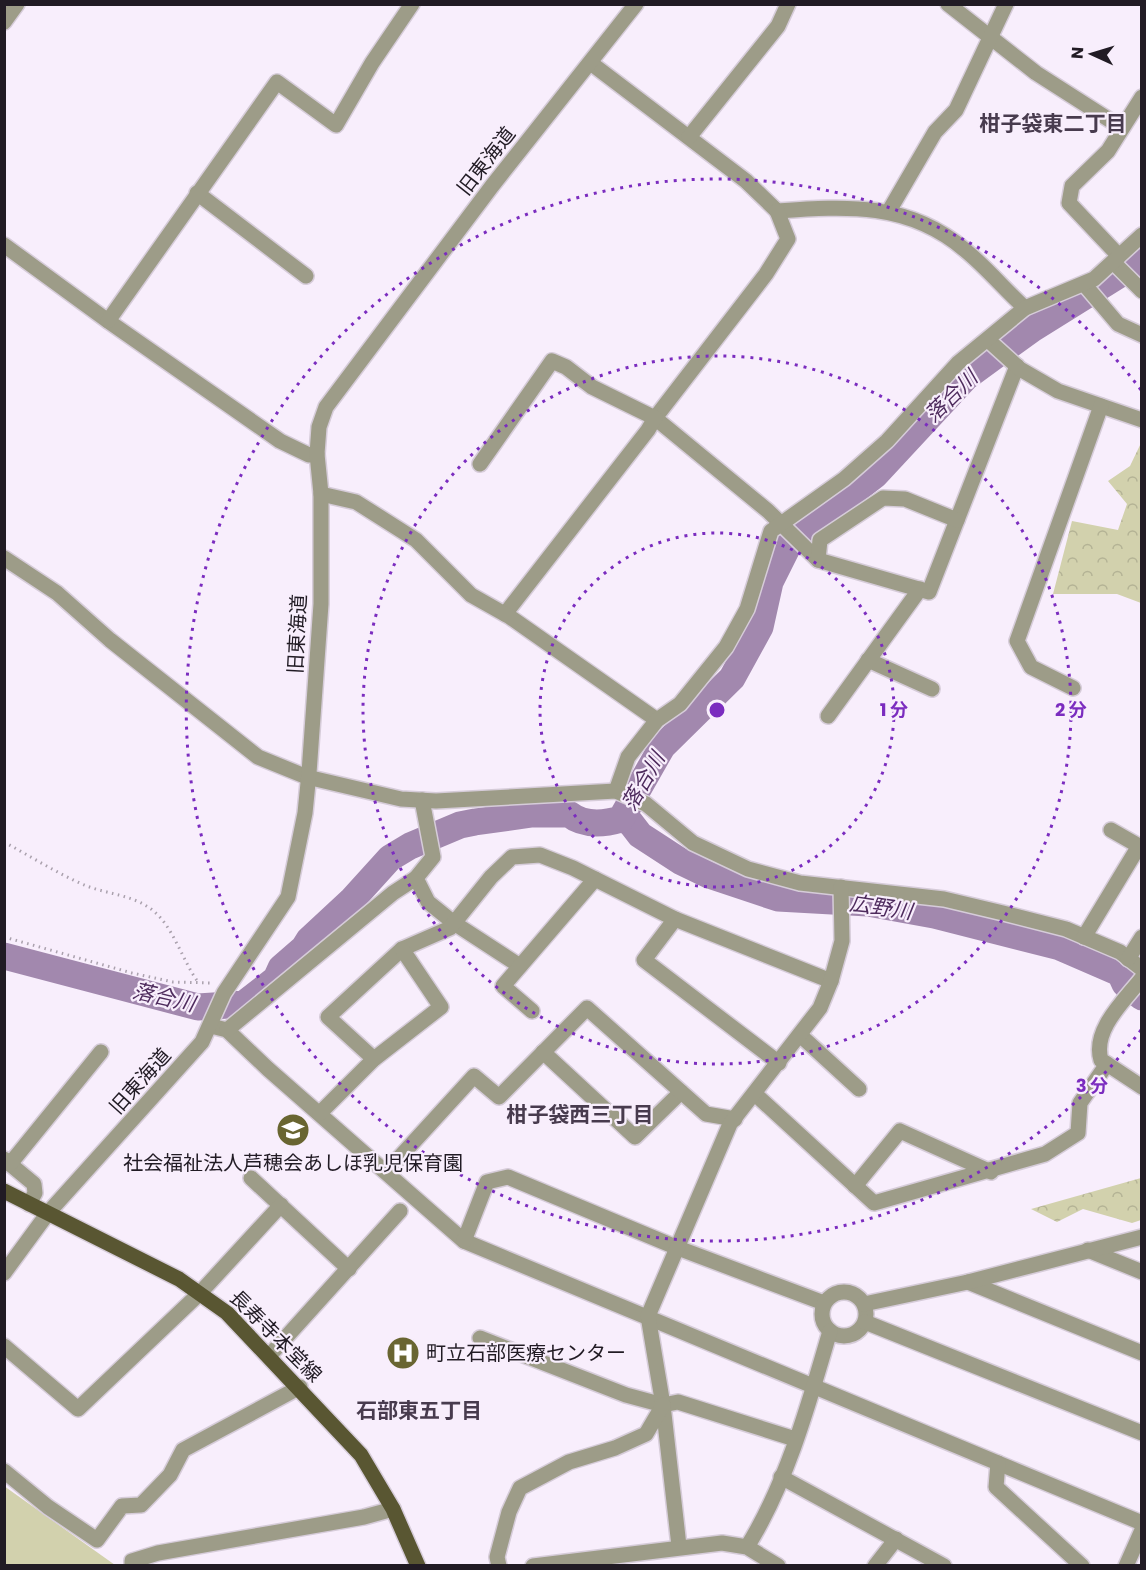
<svg xmlns="http://www.w3.org/2000/svg" width="1146" height="1570" viewBox="0 0 1146 1570" font-family="Poppins,'Noto Sans JP',sans-serif">
	<style>
		.forest { fill: url(#forest-crowns) }
		.green { fill: #d2d1ad }
		.lines { fill: none; stroke-linecap: round; stroke-linejoin: round }
		.river { stroke: #a288ae; stroke-width: 27 }
		.minor-casing { stroke: #d6ccd9; stroke-width: 18 }
		.major-casing { stroke: #d6ccd9; stroke-width: 18 }
		.path { stroke: #aaa1ad; stroke-width: 3; stroke-dasharray: 1.5 4.5; stroke-linecap: butt }
		.minor { stroke: #9d9c88; stroke-width: 15 }
		.major { stroke: #595632; stroke-width: 15 }
		.ring { fill: none; stroke: #7b2cbf; stroke-width: 3; stroke-dasharray: 3 6 }
		.labels { text-anchor: middle; dominant-baseline: central; stroke-width: 4.5; stroke-linejoin: round; paint-order: stroke }
		.street-label { font-size: 20px; fill: #211b24; stroke: #f8eefc }
		.poi-label { font-size: 20px; fill: #211b24; stroke: #f8eefc }
		.neighbourhood-label { font-size: 21px; font-weight: bold; fill: #483b4e; stroke: #f8eefc }
		.water-label { font-size: 21px; font-style: italic; fill: #4e2b5d; stroke: #f8eefc }
		.centre { fill: #7b2cbf; stroke: #f8eefc; stroke-width: 3 }
		.ring-label { font-size: 18px; text-anchor: middle; font-weight: bold; fill: #7b2cbf; stroke: #f8eefc; stroke-width: 4.5; stroke-linejoin: round; paint-order: stroke }
	</style>
	<defs>
		<pattern id="forest-crowns" width="20" height="18" patternUnits="userSpaceOnUse" patternTransform="scale(1.5)"><rect width="20" height="18" fill="#d2d1ad"/><path d="M2 6a3 3 0 1 1 6 0M12 15a3 3 0 1 1 6 0" fill="none" stroke="#b4b395"/></pattern>
	</defs>
	<rect width="100%" height="100%" fill="#f8eefc"/>
	<g class="forest">
		<path d="M1141 443V603L1117 594H1053L1072 521 1118 530 1127 504 1108 481 1130 466Z"/>
		<path d="M1141 1178V1220L1132 1223 1083 1209 1057 1222 1031 1209Z"/>
	</g>
	<path class="green" d="M4 1486 115 1565H5Z"/>
	<g class="lines">
		<g class="river">
			<path d="M621 819 630 822 640 835 680 861 709 875 778 898 868 903 934 915 1060 947 1120 973 1125 984 1142 997"/>
			<path d="M4 956 198 1007 244 1004 276 979 281 968 304 948 309 940 351 901 390 858 410 846 460 825 475 822 532 814H569C584 826 604 824 621 819L662 747 732 678 760 627 770 582 791 540 875 475 966 377 1032 329 1125 271 1142 257"/>
		</g>
		<g class="minor-casing">
			<g id="minor">
				<path d="M948 4 1036 73 1122 128"/>
				<path d="M4 22 17 4"/>
				<path d="M592 64 746 181 777 211C847 206 909 202 965 250 987 268 1005 290 1025 308"/>
				<path d="M689 137 778 26 788 4"/>
				<path d="M197 193 306 276"/>
				<path d="M777 211 788 239 766 274 655 418 768 511 818 560 929 592 1017 366"/>
				<path d="M889 211 935 132 956 110 1006 4"/>
				<path d="M4 245 108 321 280 441 309 455 317 454"/>
				<path d="M1119 256 1069 203 1072 186 1108 151 1142 97"/>
				<path d="M1113 262 1142 291"/>
				<path d="M1084 284 1118 324 1142 335"/>
				<path d="M108 321 277 82 336 125 372 63 412 4"/>
				<path d="M988 340 1020 369 1058 391 1142 420"/>
				<path d="M480 464 552 361 566 367 592 387 655 418 648 430 505 614"/>
				<path d="M321 494 356 502 416 540 471 595 510 617 657 720"/>
				<path d="M4 558 57 593 110 640 258 757 307 777 401 799 436 801 616 791 646 804 693 843 748 869 800 883 944 899 1003 913 1066 929 1120 952 1142 969"/>
				<path d="M818 560 820 540 883 498 905 499 957 520"/>
				<path d="M868 660 932 689"/>
				<path d="M1073 688 1031 667 1017 641 1101 406"/>
				<path d="M828 716 920 589"/>
				<path d="M616 791 628 757 657 720 680 704 726 647 747 609 771 531 844 479 887 441 958 363 1025 308 1094 279 1142 235"/>
				<path d="M422 800 433 857 416 878 428 902 454 923 520 966"/>
				<path d="M675 919 644 960 779 1063"/>
				<path d="M1084 937 1139 846 1111 830"/>
				<path d="M1128 959 1142 937"/>
				<path d="M1142 978C1124 1001 1092 1030 1101 1060L1142 1087"/>
				<path d="M532 1011 503 986 595 879"/>
				<path d="M211 1026 227 1030 268 1069 464 1241 1142 1523"/>
				<path d="M227 1030 393 893 416 878"/>
				<path d="M800 1035 859 1089"/>
				<path d="M543 1052 635 1137 681 1092"/>
				<path d="M374 1059 328 1017 402 949 450 928 491 877 512 857 540 855 573 868 675 919 831 981"/>
				<path d="M755 1094 874 1203 1045 1154 1078 1133 1080 1103 1107 1064"/>
				<path d="M320 1113 374 1059 441 1007 402 949"/>
				<path d="M4 1159 34 1184 35 1193 29 1204"/>
				<path d="M10 1164 101 1052"/>
				<path d="M387 1171 474 1076 499 1097 587 1008 706 1114 735 1119"/>
				<path d="M251 1178 349 1269"/>
				<path d="M855 1186 900 1131 991 1172"/>
				<path d="M464 1241 487 1182 508 1177 678 1248 824 1303"/>
				<path d="M1088 1250 1142 1272"/>
				<path d="M4 1273 48 1213 202 1042 224 993 288 897 305 813 309 773 321 604V494L317 454 319 427 326 407 492 186 636 4"/>
				<path d="M968 1282 1142 1353"/>
				<circle cx="844" cy="1314" r="22"/>
				<path d="M864 1304 968 1282 1142 1237"/>
				<path d="M865 1322 1142 1433"/>
				<path d="M480 1338 626 1395 663 1405 678 1402 795 1439"/>
				<path d="M4 1346 78 1409 200 1293 281 1205"/>
				<path d="M270 1355 400 1211"/>
				<path d="M998 1463 996 1487 1082 1566"/>
				<path d="M4 1471 48 1507 97 1540 122 1506 141 1505 170 1475 183 1450 300 1387"/>
				<path d="M781 1477 944 1566"/>
				<path d="M679 1546 663 1405 648 1316 730 1124 820 1008 831 981 842 941 841 887"/>
				<path d="M747 1547C787 1483 809 1403 830 1331"/>
				<path d="M132 1566V1561L158 1553 364 1517 393 1509"/>
				<path d="M499 1566 497 1557 509 1512 520 1488 569 1462 615 1448 646 1434 663 1405"/>
				<path d="M533 1566 722 1543 747 1547 778 1566"/>
				<path d="M875 1566 896 1539"/>
				<path d="M1126 1566 1142 1530"/>
			</g>
		</g>
		<g class="major-casing">
			<path id="major" d="M4 1191 179 1279 227 1313 361 1455 393 1509 418 1566"/>
		</g>
		<g class="path">
			<path d="M4 842C30 856 55 872 82 884 104 894 131 894 151 909 173 925 182 960 198 982"/>
			<path d="M4 937 132 973 173 982 213 983"/>
		</g>
		<use href="#minor" class="minor"/>
		<use href="#major" class="major"/>
	</g>
	<g class="ring">
		<circle cx="717" cy="710" r="177"/>
		<circle cx="717" cy="710" r="354"/>
		<path d="M1141 1030A531 531 0 1 1 1141 390"/>
	</g>
	<defs>
		<g id="school-disc" transform="scale(1.725)"><circle r="9.5" fill="#696531" stroke="#f8eefc"/><path d="M0-5L7-2L0 1L-7-2ZM-4 1L0 2.5L4 1V4Q0 6-4 4Z" fill="#fff"/></g>
		<g id="hospital-disc" transform="scale(1.725)"><circle r="9.5" fill="#696531" stroke="#f8eefc"/><path d="M-5-5h3v3.5h4V-5h3V5h-3V1.5h-4V5h-3Z" fill="#fff"/></g>
	</defs>
	<g fill-rule="evenodd">
		<use href="#school-disc" x="293" y="1130"/>
		<use href="#hospital-disc" x="403" y="1353"/>
	</g>
	<g class="labels">
		<g class="street-label">
			<text transform="translate(486 161) rotate(-52)">旧東海道</text>
			<text transform="translate(297 634) rotate(-87)">旧東海道</text>
			<text transform="translate(140 1081) rotate(-48)">旧東海道</text>
			<text transform="translate(276 1336) rotate(45)">長寿寺本堂線</text>
		</g>
		<g class="poi-label">
			<text x="293" y="1163">社会福祉法人芦穂会あしほ乳児保育園</text>
			<text x="426" y="1353" text-anchor="start">町立石部医療センター</text>
		</g>
		<g class="neighbourhood-label">
			<text x="1053" y="123">柑子袋東二丁目</text>
			<text x="580" y="1114">柑子袋西三丁目</text>
			<text x="419" y="1410">石部東五丁目</text>
		</g>
		<g class="water-label">
			<text transform="translate(951 396) rotate(-44)">落合川</text>
			<text transform="translate(643 781) rotate(-60)">落合川</text>
			<text transform="translate(881 907) rotate(8)">広野川</text>
			<text transform="translate(164 997) rotate(13)">落合川</text>
		</g>
	</g>
	<circle cx="717" cy="710" r="9" class="centre"/>
	<g class="ring-label">
		<text x="894" y="716">1 分</text>
		<text x="1071" y="716">2 分</text>
		<text x="1092" y="1092">3 分</text>
	</g>
	<rect width="1146" height="1570" fill="none" stroke="#211b24" stroke-width="12"/>
	<g transform="translate(1092 54) rotate(274)" stroke="#f8eefc" stroke-width="4.5" paint-order="stroke">
	<path d="M0-4.5L10 22L0 15L-10 22Z" fill="#211b24"/>
	<text y="-9" font-size="16" font-weight="bold" text-anchor="middle" fill="#211b24">N</text>
	</g>
</svg>
